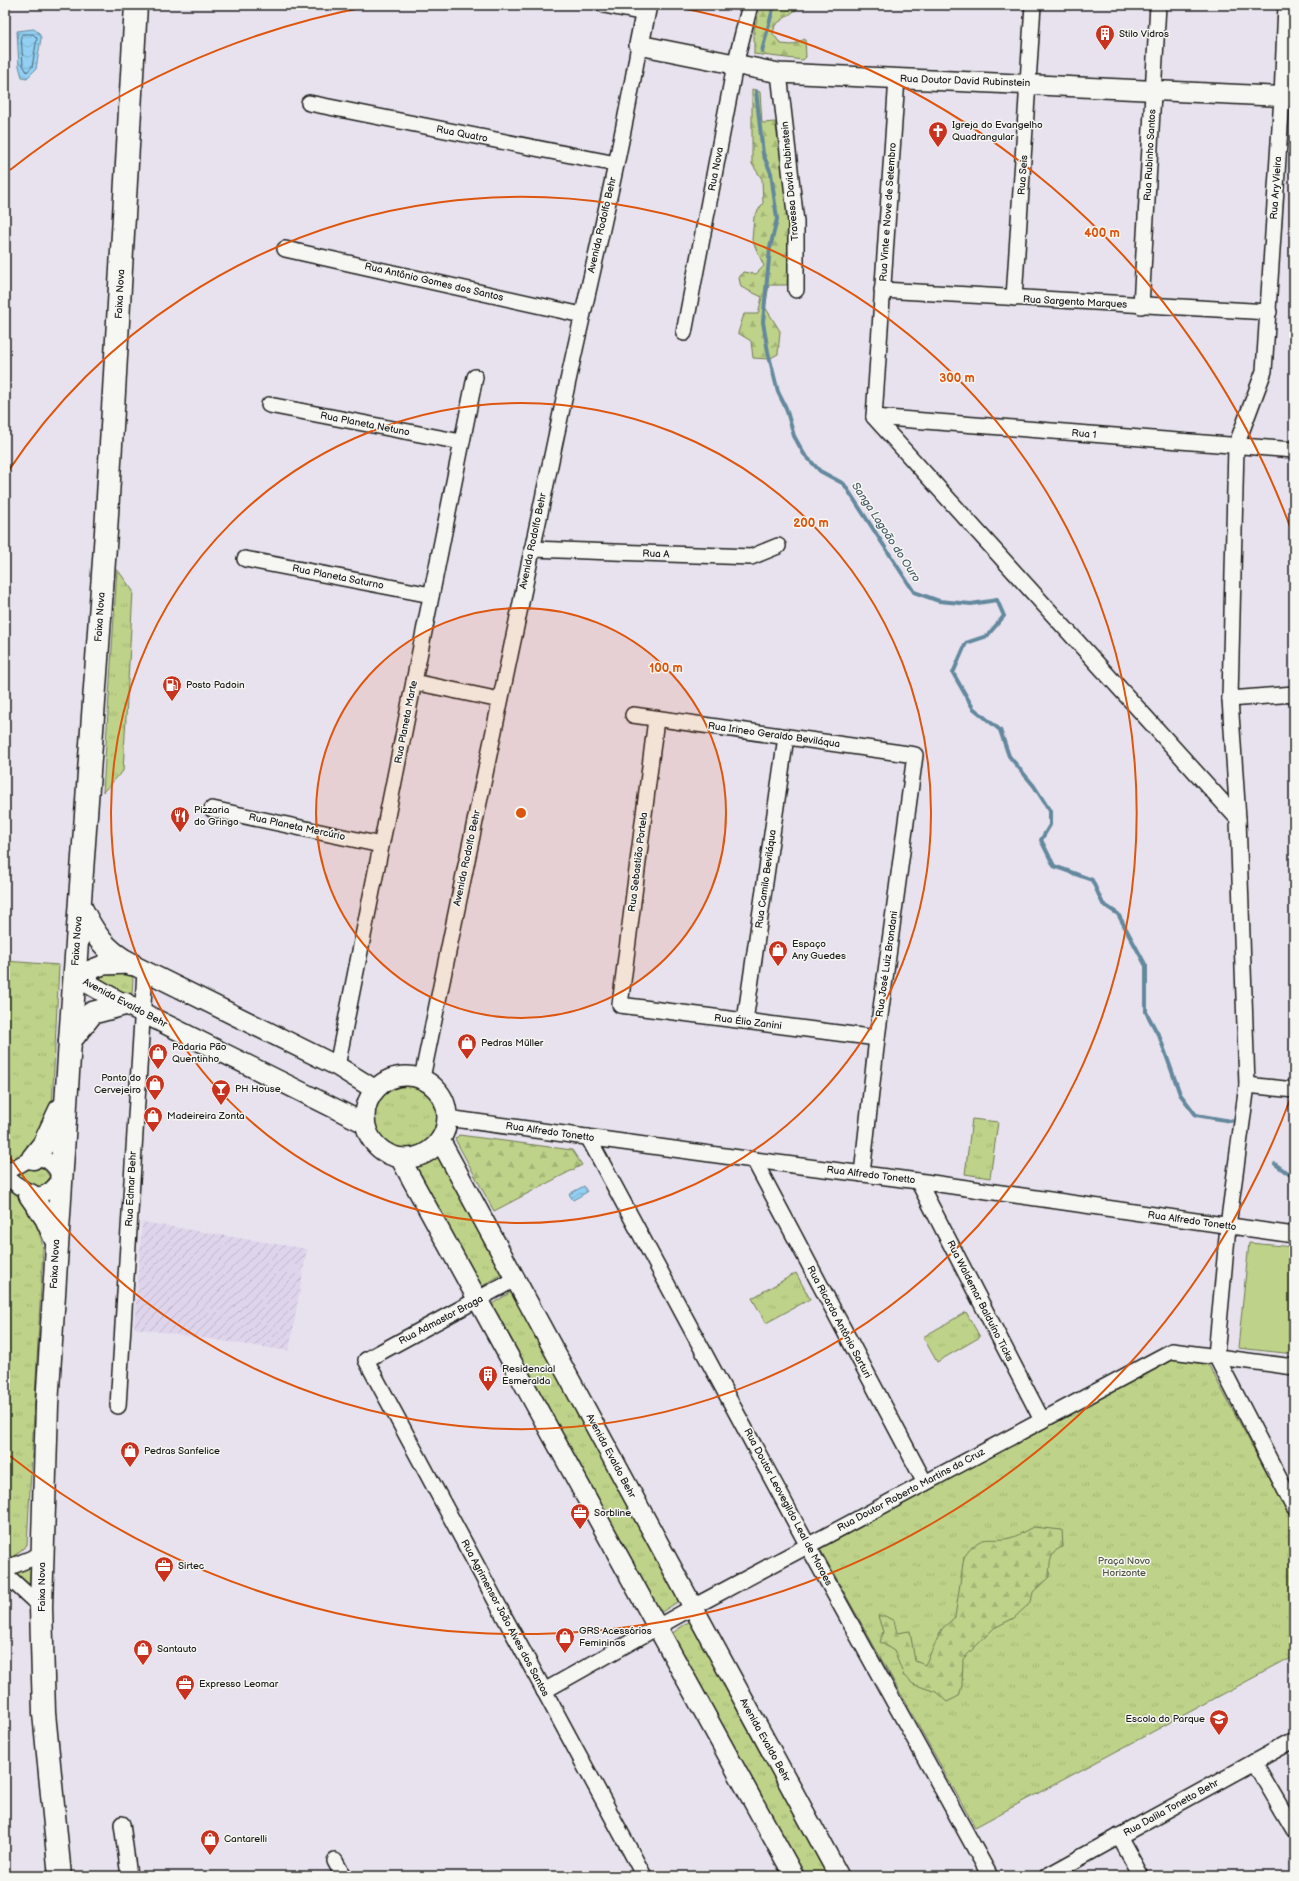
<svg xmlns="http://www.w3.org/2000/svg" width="1299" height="1881" viewBox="0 0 1299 1881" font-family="'Balsamiq Sans',sans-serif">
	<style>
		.industrial { fill: url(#industrial-furrows) }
		.grass { fill: url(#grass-tufts); stroke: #6d7852 }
		.forest { fill: url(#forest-firs); stroke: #6d7852 }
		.garden { fill: #bed389; stroke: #6d7852 }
		.water { fill: url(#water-waves); stroke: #63889d }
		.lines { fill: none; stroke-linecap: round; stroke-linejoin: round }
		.shore { stroke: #4b6472; stroke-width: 1 }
		.stream { stroke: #63889d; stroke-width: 4 }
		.minor-casing { stroke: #1c1c1c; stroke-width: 18 }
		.tertiary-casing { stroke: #1c1c1c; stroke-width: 22 }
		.trunk-casing { stroke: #1c1c1c; stroke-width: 25 }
		.minor { stroke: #f6f6f2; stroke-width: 15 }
		.tertiary { stroke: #f6f6f2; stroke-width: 19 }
		.trunk { stroke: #f6f6f2; stroke-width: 22 }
		.ring { fill: none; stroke: #de560d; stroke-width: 2 }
		.labels { text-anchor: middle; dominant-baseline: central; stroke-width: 3; stroke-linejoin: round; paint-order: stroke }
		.poi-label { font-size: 10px; fill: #1c1c1c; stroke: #f6f6f2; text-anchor: start }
		.street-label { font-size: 10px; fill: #1c1c1c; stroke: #f6f6f2 }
		.park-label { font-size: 10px; fill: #4d533d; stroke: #f6f6f2 }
		.water-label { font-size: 11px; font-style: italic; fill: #455b67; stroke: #f6f6f2 }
		.centre { fill: #de560d; stroke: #f6f6f2; stroke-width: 2 }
		.ring-label { font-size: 12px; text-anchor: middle; font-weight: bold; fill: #de560d; stroke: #f6f6f2; stroke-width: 3; stroke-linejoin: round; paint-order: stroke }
	</style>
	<defs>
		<pattern id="industrial-furrows" width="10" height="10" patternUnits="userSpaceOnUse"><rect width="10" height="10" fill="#ded4eb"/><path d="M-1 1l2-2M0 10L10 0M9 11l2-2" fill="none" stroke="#beb5c9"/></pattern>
		<pattern id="grass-tufts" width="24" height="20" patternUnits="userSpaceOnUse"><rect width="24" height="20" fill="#bed389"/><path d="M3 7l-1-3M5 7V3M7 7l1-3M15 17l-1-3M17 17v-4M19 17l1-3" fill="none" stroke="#a3b576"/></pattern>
		<pattern id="forest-firs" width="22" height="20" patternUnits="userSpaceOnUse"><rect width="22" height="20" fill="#bed389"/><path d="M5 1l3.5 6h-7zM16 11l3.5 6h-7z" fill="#a3b576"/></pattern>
		<pattern id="water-waves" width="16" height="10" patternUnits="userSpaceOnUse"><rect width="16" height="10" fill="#92d0f3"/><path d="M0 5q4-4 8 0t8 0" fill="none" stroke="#7db2d0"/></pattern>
	</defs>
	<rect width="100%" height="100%" fill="#e8e2ee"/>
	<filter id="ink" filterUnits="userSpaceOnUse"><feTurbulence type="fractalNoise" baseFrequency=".025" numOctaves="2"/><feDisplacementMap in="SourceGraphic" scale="8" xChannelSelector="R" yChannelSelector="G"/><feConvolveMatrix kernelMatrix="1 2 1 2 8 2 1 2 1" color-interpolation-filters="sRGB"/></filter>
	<g filter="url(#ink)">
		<path class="industrial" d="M142 1222 307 1249 289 1351 134 1328Z"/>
		<g class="grass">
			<path d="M117 569 133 591 123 771 103 792Z"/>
			<path d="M5 961 59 965 52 1108 34 1148 5 1165Z"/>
			<path d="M93 974H129L133 978 132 994 125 996 98 981Z"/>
			<path d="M400 1084C405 1084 411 1083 416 1085 452 1097 441 1149 404 1148 395 1148 385 1144 380 1137 368 1124 371 1098 386 1089 390 1086 396 1085 400 1084Z"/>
			<path d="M972 1119 998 1122 990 1178 965 1174Z"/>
			<path d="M439 1155 504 1273 481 1287 416 1168Z"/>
			<path d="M33 1167C42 1166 45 1169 50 1178 39 1197 26 1185 12 1176Z"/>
			<path d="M5 1188C32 1196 39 1224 43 1249L27 1545 14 1556 5 1558Z"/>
			<path d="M796 1273 810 1299 766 1323 752 1298Z"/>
			<path d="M513 1291 679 1601 660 1613 492 1304Z"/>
			<path d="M966 1312 980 1337 937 1362 923 1337Z"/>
			<path d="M1174 1359 1208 1364 1294 1524V1656L975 1827 820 1549Z"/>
			<path d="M31 1567 29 1585 11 1573Z"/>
			<path d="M690 1621 830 1876H803L671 1634Z"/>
		</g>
		<g class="forest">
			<path d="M761 5H798L797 9 775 25 773 34 781 44 792 45 805 39 806 57 803 60 754 54V30Z"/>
			<path d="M752 89 760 92 762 123 775 122 790 211 787 285H769L765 307 780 331 778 354 769 359 753 358 751 341 738 333 744 314H758L762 297 741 287 739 278 743 272 756 274 764 266 752 240 754 217 763 203 762 179 752 164Z"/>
			<path d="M459 1135 572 1150 582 1165 494 1211 455 1139Z"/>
			<path d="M1033 1527 1062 1530 1063 1547C1049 1551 1050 1564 1049 1577L1033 1592 1031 1602 1014 1618 994 1628 963 1659 962 1686 959 1696 947 1702 936 1692 913 1684 904 1676 894 1651 880 1642 883 1632 878 1616H885L894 1621 897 1633 910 1631 915 1661 925 1665 942 1629 955 1617 964 1557C983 1531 986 1543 1010 1538 1018 1536 1026 1530 1033 1527Z"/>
		</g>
		<path class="garden" d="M1249 1243 1294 1247V1354L1238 1348Z"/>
		<g class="water">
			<path d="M34 29 39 33 41 38 36 69 27 78 22 77 19 66 17 31Z"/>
			<path d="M584 1186 587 1192 573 1200 569 1194Z"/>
		</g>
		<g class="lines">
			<path class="shore" d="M23 34H33L37 38 32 67 27 72 23 65 21 36Z"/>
			<g class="stream">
				<path d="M762 51 774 5"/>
				<path d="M756 91 763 154 771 173 777 219 770 248 763 322 768 352 778 392 786 408 794 436 804 454 820 471 844 484 914 592 939 601 971 604 997 600 1004 616 987 636 966 643 953 673 973 708 1000 730 1009 756 1034 786 1050 811V825L1041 840 1054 866 1092 880 1103 904 1118 914 1146 966V1012L1160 1038 1180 1094 1196 1115 1231 1121"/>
				<path d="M1275 1164 1294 1178"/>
			</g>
			<g class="minor-casing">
				<g id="minor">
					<path d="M604 5 645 13"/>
					<path d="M1286 5 1282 97 1264 371 1236 446 1230 699 1238 819 1247 1085 1228 1226 1216 1356 1294 1507"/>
					<path d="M779 73 796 222V290"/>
					<path d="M897 78 874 417 1238 819"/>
					<path d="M309 103 616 164"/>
					<path d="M285 249 582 315"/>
					<path d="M882 290 1269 312"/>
					<path d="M1014 298 1033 5"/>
					<path d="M1141 306 1158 5"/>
					<path d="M684 333 735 65 750 5"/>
					<path d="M269 405 461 442"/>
					<path d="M874 417 1294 450"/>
					<path d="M532 549 751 557 778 546"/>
					<path d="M245 559 431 595"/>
					<path d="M414 682 500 700"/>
					<path d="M1230 699 1294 694"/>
					<path d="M633 715 915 755 877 1038 862 1174"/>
					<path d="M656 719 620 1005 877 1038"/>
					<path d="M212 809 381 845"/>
					<path d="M745 1021 786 737"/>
					<path d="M337 1066 475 377"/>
					<path d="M422 1078C468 856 513 635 561 413 587 291 618 169 639 45"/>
					<path d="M1247 1085 1294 1090"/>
					<path d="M447 1118 754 1160 918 1181 1294 1235"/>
					<path d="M588 1137 808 1546 990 1876"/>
					<path d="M754 1160 925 1483"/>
					<path d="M5 1173C11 1170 30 1158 34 1158 48 1156 56 1167 61 1178 40 1208 29 1191 5 1177"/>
					<path d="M918 1181 1042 1420"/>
					<path d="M515 1279 366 1360 644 1876"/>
					<path d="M118 1406 145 972"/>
					<path d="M5 1569 42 1554"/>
					<path d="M5 1574 41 1607"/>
					<path d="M544 1691 693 1607 1172 1351 1294 1367"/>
					<path d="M1254 1762 1294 1830"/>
					<path d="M122 1824 129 1876"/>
					<path d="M1119 1836 1141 1876"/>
					<path d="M335 1861 343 1876"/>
					<path d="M1047 1876 1294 1740"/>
				</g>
			</g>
			<g class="tertiary-casing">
				<g id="tertiary">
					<path d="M647 5 639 45 779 73 1294 97"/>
					<path d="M75 976 103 965 131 964 337 1066 374 1089"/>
					<path d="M75 976 115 999 364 1123"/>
					<circle cx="406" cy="1117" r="41"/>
					<path d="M440 1140 839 1876"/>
					<path d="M400 1158 794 1876"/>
				</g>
			</g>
			<g class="trunk-casing">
				<g id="trunk">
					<path d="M80 906C93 932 104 951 131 964"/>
					<path d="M70 1041 92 1013 125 1004"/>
					<path d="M33 1158 44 1144 60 1110"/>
					<path d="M30 1195 46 1218 56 1240"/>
					<path d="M60 1876 44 1713 41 1607 47 1405 70 1041 106 532 136 5"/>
				</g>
			</g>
			<use href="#minor" class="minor"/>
			<use href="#tertiary" class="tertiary"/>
			<use href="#trunk" class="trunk"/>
		</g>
	</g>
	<circle cx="521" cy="813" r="205" fill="#de560d" fill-opacity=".12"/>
	<g class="ring">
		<circle cx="521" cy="813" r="205"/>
		<circle cx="521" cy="813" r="410"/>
		<path d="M7 473A616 616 0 1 1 7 1153"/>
		<path d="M1292 1094A821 821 0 0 1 10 1456M10 170A821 821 0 0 1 371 6M671 6A821 821 0 0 1 1292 532"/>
	</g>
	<defs>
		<g id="building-pin" transform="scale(1)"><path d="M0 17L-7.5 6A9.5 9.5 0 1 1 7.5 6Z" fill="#c8321e" stroke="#f6f6f2"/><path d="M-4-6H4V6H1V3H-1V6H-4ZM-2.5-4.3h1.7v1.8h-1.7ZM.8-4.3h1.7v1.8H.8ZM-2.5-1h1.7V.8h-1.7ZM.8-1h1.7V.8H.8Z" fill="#fff"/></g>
		<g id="church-pin" transform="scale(1)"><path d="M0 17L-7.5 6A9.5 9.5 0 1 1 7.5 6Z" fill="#c8321e" stroke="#f6f6f2"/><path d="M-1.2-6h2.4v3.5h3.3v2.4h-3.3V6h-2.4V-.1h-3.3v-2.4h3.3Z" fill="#fff"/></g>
		<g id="fuel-pin" transform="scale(1)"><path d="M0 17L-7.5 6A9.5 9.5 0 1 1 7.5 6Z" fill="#c8321e" stroke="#f6f6f2"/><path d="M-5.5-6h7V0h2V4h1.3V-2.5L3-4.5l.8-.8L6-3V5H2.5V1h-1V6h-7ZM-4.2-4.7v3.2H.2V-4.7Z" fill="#fff"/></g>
		<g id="restaurant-pin" transform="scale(1)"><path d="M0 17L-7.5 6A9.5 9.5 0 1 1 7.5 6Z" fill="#c8321e" stroke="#f6f6f2"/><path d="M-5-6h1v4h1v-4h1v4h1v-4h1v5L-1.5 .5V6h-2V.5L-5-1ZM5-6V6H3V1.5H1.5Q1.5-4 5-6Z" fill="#fff"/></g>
		<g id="shop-pin" transform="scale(1)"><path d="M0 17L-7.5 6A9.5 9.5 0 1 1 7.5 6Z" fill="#c8321e" stroke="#f6f6f2"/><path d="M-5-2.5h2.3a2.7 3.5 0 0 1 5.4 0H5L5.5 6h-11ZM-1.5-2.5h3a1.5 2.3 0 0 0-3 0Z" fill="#fff"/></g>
		<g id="bar-pin" transform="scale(1)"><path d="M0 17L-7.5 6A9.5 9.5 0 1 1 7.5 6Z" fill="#c8321e" stroke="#f6f6f2"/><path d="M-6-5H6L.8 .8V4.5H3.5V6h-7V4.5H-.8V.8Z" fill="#fff"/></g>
		<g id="office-pin" transform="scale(1)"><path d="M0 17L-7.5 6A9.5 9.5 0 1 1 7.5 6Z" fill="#c8321e" stroke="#f6f6f2"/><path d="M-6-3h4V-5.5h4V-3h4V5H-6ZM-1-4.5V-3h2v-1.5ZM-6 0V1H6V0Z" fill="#fff"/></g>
		<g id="school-pin" transform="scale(1)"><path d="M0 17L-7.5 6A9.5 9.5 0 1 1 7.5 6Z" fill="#c8321e" stroke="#f6f6f2"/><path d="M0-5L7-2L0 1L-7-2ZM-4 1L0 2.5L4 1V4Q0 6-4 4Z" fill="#fff"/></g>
	</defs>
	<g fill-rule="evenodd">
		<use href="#building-pin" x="1105" y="34"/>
		<use href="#church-pin" x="938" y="131"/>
		<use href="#fuel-pin" x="172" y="685"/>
		<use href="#restaurant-pin" x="180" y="816"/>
		<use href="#shop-pin" x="778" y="950"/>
		<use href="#shop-pin" x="467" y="1043"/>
		<use href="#shop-pin" x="158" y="1053"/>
		<use href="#shop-pin" x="155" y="1084"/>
		<use href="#bar-pin" x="221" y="1089"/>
		<use href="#shop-pin" x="153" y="1116"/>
		<use href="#building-pin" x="488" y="1375"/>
		<use href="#shop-pin" x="130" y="1451"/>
		<use href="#office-pin" x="580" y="1513"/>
		<use href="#office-pin" x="164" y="1566"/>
		<use href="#shop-pin" x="565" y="1637"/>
		<use href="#shop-pin" x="143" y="1649"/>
		<use href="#office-pin" x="185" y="1684"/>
		<use href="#school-pin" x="1219" y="1719"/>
		<use href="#shop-pin" x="210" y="1839"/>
	</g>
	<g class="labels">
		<g class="poi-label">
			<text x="1119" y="34">Stilo Vidros</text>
			<text x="952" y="125">Igreja do Evangelho<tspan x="952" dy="12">Quadrangular</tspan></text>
			<text x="186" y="685">Posto Padoin</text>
			<text x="194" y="810">Pizzaria<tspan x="194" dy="12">do Gringo</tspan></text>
			<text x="792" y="944">Espaço<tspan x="792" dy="12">Any Guedes</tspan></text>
			<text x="481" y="1043">Pedras Müller</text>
			<text x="172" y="1047">Padaria Pão<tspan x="172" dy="12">Quentinho</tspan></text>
			<text x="141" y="1078" text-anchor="end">Ponto do<tspan x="141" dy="12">Cervejeiro</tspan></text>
			<text x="235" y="1089">PH House</text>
			<text x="167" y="1116">Madeireira Zonta</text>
			<text x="502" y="1369">Residencial<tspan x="502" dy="12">Esmeralda</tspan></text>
			<text x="144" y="1451">Pedras Sanfelice</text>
			<text x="594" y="1513">Sorbline</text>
			<text x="178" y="1566">Sirtec</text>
			<text x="579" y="1631">GRS Acessórios<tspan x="579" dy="12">Femininos</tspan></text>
			<text x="157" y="1649">Santauto</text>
			<text x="199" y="1684">Expresso Leomar</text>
			<text x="1205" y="1719" text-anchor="end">Escola do Parque</text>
			<text x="224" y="1839">Cantarelli</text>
		</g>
		<g class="street-label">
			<text transform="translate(965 81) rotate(2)">Rua Doutor David Rubinstein</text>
			<text transform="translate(462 134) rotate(11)">Rua Quatro</text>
			<text transform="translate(1150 155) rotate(-87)">Rua Rubinho Santos</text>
			<text transform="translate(716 169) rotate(-79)">Rua Nova</text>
			<text transform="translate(1023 175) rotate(-86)">Rua Seis</text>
			<text transform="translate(790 181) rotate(-95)">Travessa David Rubinstein</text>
			<text transform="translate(1276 188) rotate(-86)">Rua Ary Vieira</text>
			<text transform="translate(888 212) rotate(-86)">Rua Vinte e Nove de Setembro</text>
			<text transform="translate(602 225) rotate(-77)">Avenida Rodolfo Behr</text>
			<text transform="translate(434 282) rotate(13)">Rua Antônio Gomes dos Santos</text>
			<text transform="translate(120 294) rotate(-87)">Faixa Nova</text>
			<text transform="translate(1075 302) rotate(3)">Rua Sargento Marques</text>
			<text transform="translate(365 424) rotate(11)">Rua Planeta Netuno</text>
			<text transform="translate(1084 434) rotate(5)">Rua 1</text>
			<text transform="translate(533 541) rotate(-78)">Avenida Rodolfo Behr</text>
			<text transform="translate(656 554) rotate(2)">Rua A</text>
			<text transform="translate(338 577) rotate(11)">Rua Planeta Saturno</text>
			<text transform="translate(100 617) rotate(-86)">Faixa Nova</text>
			<text transform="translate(406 722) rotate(-79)">Rua Planeta Marte</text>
			<text transform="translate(774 735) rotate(8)">Rua Irineo Geraldo Beviláqua</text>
			<text transform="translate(297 827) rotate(12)">Rua Planeta Mercúrio</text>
			<text transform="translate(467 858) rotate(-78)">Avenida Rodolfo Behr</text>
			<text transform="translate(638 862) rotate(-83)">Rua Sebastião Portela</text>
			<text transform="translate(766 879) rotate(-82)">Rua Camilo Beviláqua</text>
			<text transform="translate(77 941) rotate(-86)">Faixa Nova</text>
			<text transform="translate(887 964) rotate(-82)">Rua José Luiz Brondani</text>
			<text transform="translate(125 1003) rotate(28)">Avenida Evaldo Behr</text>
			<text transform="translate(748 1022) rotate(7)">Rua Élio Zanini</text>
			<text transform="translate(550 1132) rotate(8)">Rua Alfredo Tonetto</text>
			<text transform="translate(871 1175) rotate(7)">Rua Alfredo Tonetto</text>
			<text transform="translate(131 1189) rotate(-87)">Rua Edmar Behr</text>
			<text transform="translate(1192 1221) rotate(8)">Rua Alfredo Tonetto</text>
			<text transform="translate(55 1264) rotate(-87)">Faixa Nova</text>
			<text transform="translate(980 1301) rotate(63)">Rua Waldemar Balduíno Ticks</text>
			<text transform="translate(441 1320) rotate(-28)">Rua Admastor Braga</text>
			<text transform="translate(839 1322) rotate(62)">Rua Ricardo Antônio Sarturi</text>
			<text transform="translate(611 1456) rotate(62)">Avenida Evaldo Behr</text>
			<text transform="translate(911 1490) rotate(-28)">Rua Doutor Roberto Martins da Cruz</text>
			<text transform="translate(788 1507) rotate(62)">Rua Doutor Leovegildo Leal de Moraes</text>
			<text transform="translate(42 1587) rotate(-90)">Faixa Nova</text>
			<text transform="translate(505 1618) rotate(62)">Rua Agrimensor João Alves dos Santos</text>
			<text transform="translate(765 1740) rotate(61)">Avenida Evaldo Behr</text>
			<text transform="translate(1171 1808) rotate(-29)">Rua Dalila Tonetto Behr</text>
		</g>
		<g class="park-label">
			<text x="1124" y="1561">Praça Novo<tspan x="1124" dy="12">Horizonte</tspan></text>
		</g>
		<g class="water-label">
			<text transform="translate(886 532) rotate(57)">Sanga Lagoão do Ouro</text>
		</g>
	</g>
	<circle cx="521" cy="813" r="6" class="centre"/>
	<g class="ring-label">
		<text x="1102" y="237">400 m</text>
		<text x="957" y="382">300 m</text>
		<text x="811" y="527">200 m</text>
		<text x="666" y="672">100 m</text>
	</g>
	<rect width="1299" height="1881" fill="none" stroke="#f6f6f2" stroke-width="20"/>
	<rect x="10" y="10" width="1279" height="1861" fill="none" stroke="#1c1c1c" stroke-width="1.5" filter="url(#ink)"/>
</svg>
